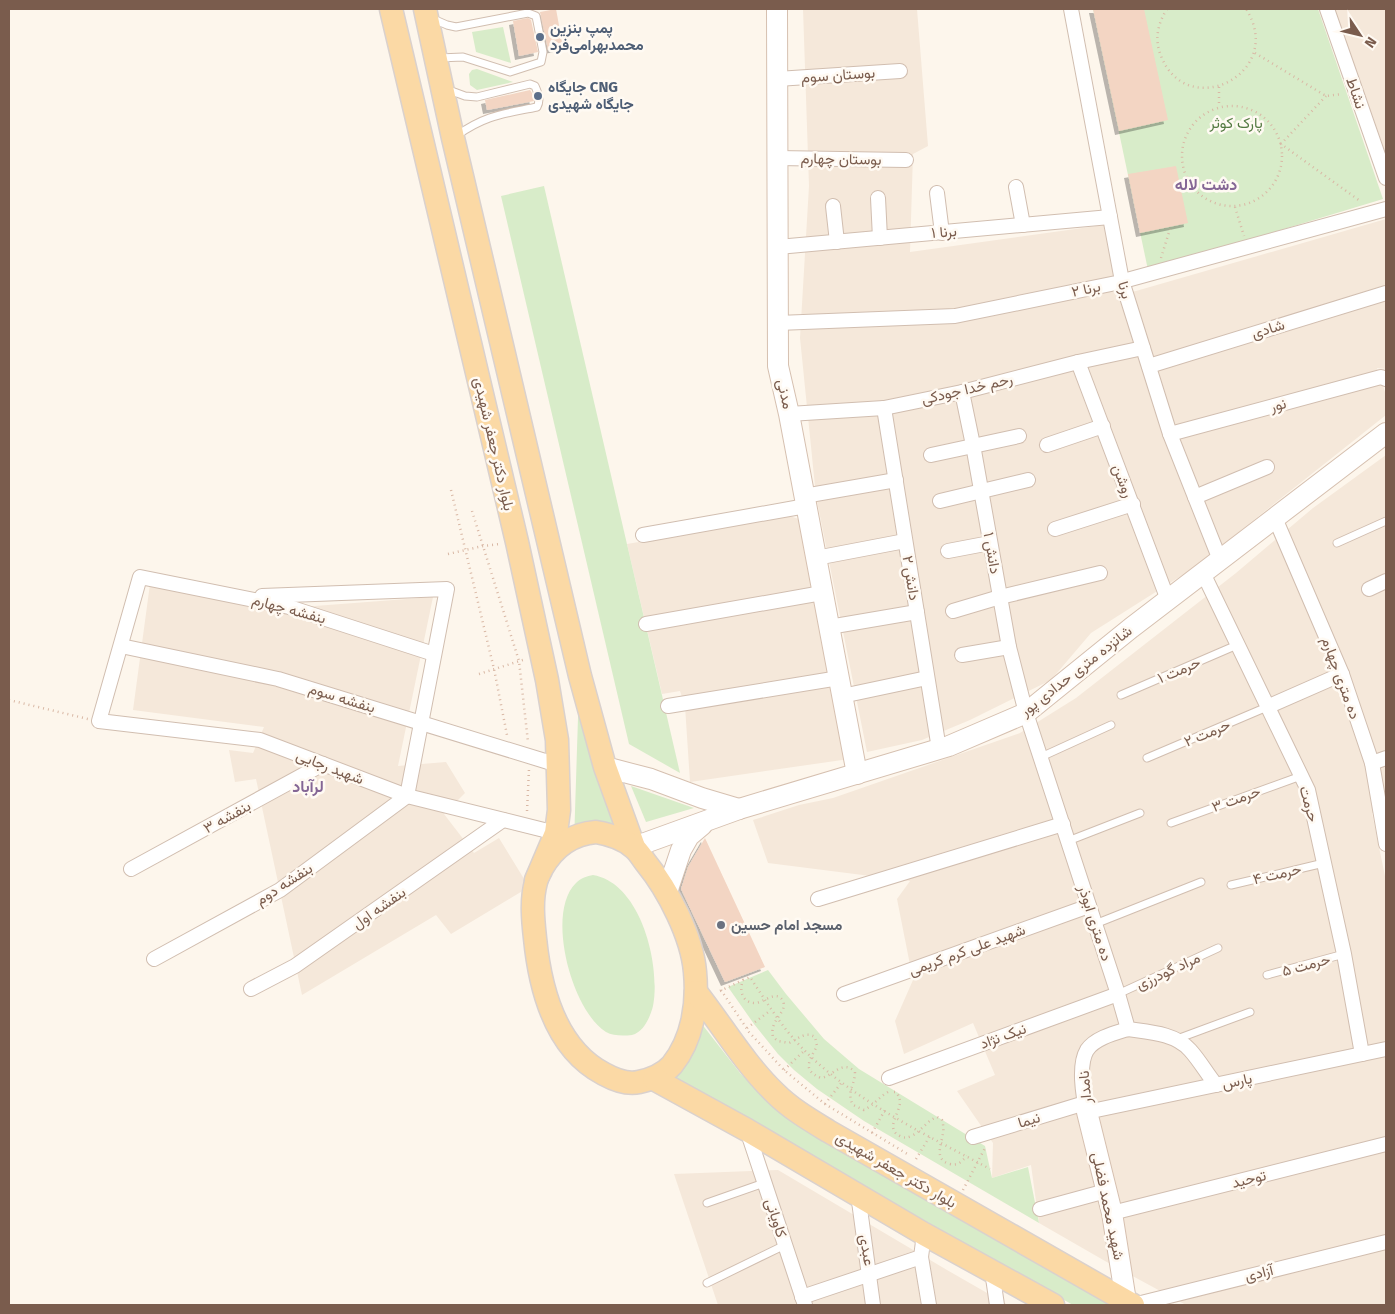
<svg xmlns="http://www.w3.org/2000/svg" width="1395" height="1314" viewBox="0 0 1395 1314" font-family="'Fira Sans',Vazirmatn,sans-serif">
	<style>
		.residential { fill: #f5e8da }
		.green { fill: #d8ecc9 }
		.building { fill: #f3d5c3; filter: url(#shadow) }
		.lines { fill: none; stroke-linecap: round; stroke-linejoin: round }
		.lane-casing { stroke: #d1beb0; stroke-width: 9 }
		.street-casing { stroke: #d1beb0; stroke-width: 16 }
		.secondary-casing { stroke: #d6c0b0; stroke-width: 22 }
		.primary-casing { stroke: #dad1cd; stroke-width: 25 }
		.path { stroke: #d9b8a5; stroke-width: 2.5; stroke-dasharray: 1 4; stroke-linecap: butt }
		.lane { stroke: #fff; stroke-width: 7 }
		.street { stroke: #fff; stroke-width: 14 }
		.secondary { stroke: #fff; stroke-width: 20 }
		.primary { stroke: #fbd9a5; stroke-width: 22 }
		.service-dot { fill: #5c6f8a; stroke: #fffaf3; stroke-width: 2 }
		.worship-dot { fill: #6b7280; stroke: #fffaf3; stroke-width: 2 }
		.labels { text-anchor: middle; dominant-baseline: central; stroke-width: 5; stroke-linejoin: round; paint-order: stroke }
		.service-label { font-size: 15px; font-weight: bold; fill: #4e5e75; stroke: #fffaf3; text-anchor: start }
		.street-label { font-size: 15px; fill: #7a5c4d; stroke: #fffaf3 }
		.park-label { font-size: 15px; fill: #537a41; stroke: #fffaf3 }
		.worship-label { font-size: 15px; font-weight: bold; fill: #5b616d; stroke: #fffaf3; text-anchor: start }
		.neighbourhood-label { font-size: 16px; font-weight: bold; fill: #846695; stroke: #fffaf3 }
	</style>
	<defs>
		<filter id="shadow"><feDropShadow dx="-4" dy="4" stdDeviation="0" flood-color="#0004"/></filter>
	</defs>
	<rect width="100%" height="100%" fill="#fdf6ec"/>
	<g class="residential">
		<path d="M803 9H917L928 146 913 154 910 252 1104 225 1117 295 1136 291 1386 219V369L1377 368 1386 395V415L1192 569 1091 633 1051 680 970 720 922 740 867 752 816 496 800 338 809 186Z"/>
		<path d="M1335 9H1386V154L1338 20Z"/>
		<path d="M1386 455V808L1372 813 1386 881V1305H1186L1105 1261 1039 1223 1031 1165 992 1178 993 1143 957 1091 995 1075 973 1023 904 1054 895 1021 913 980 897 899 910 881 768 863 753 820 799 805 833 798 1020 733 1076 698 1236 573 1313 508Z"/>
		<path d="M790 516 804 521 849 759 690 782 685 706 680 691 662 694 627 544Z"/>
		<path d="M150 584 262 610 433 597 398 766 446 762 465 793 444 814 474 853 499 838 529 887 451 934 436 915 302 995 256 779 235 782 229 750 253 753 264 727 133 710Z"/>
		<path d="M778 1170 947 1270 1008 1305H718L674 1174Z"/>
	</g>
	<g class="green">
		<path d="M1093 9H1318L1383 199 1148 270Z"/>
		<path d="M503 27 511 63 476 52 472 32Z"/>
		<path d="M477 69 513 82 477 90 470 85 469 74 472 70Z"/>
		<path d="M544 186 680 773 629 744 501 196Z"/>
		<path d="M579 686 617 836 574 843Z"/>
		<path d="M631 786 694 808 646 822Z"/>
		<path d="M593 875C641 883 661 965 653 1006 650 1017 644 1032 632 1035 623 1036 613 1036 606 1032 572 1011 545 913 576 883 581 878 587 876 593 875Z"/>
		<path d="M768 970 786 994 824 1039 859 1069 985 1146 992 1178 1028 1167 1039 1223 864 1121 817 1089 794 1070 778 1054 754 1024 728 987Z"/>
		<path d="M694 1014 740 1073 770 1104 798 1125 1113 1305H1073L659 1069Z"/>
	</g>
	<g class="building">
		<path d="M556 9 563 47 548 50 540 12Z"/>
		<path d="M1093 9H1144L1168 120 1119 131Z"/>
		<path d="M528 18 531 20 538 52 519 56 513 21Z"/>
		<path d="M530 90 532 93 534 101 487 110 485 100Z"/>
		<path d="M1176 166 1188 223 1140 233 1128 174Z"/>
		<path d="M705 838 765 967 725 982 681 889 688 867Z"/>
	</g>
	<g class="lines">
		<g class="lane-casing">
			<g id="lane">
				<path d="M431 18 447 25 456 27 528 13 536 16 543 52 541 62 510 72 463 57 439 58"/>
				<path d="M446 89 465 96 477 97 530 84 535 86C538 93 541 100 537 107 503 114 485 115 456 136"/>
				<path d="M1337 543 1386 521"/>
				<path d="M1121 695 1237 645"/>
				<path d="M1041 757 1111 725"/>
				<path d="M1147 758 1267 707"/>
				<path d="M1171 823 1301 776"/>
				<path d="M1068 841 1140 813"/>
				<path d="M1231 885 1324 863"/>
				<path d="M1095 924 1201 882"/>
				<path d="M1267 975 1344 954"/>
				<path d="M1118 994 1218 948"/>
				<path d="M1177 1039 1250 1012"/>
				<path d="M707 1203 764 1183"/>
				<path d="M707 1283 785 1245"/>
			</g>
		</g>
		<g class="street-casing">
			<g id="street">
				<path d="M1071 9 1122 281 1170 434 1220 560"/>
				<path d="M1327 9 1386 178"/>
				<path d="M777 79 900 71"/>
				<path d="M777 158 906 160"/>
				<path d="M1016 187 1023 225"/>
				<path d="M937 193 942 233"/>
				<path d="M878 198 880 238"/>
				<path d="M833 206 837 242"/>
				<path d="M778 247 1110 217"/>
				<path d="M778 323 955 316 1116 283 1386 209"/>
				<path d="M1078 362 1168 600"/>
				<path d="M1149 366 1386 293"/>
				<path d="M962 392 973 445 1009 647 1026 713 1118 994 1128 1029C1148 1032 1175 1033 1190 1050 1200 1061 1207 1074 1216 1085"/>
				<path d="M884 408 939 749"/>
				<path d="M789 414 884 408 962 392 1078 362 1143 348"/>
				<path d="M1170 434 1381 377 1386 379"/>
				<path d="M1047 445 1103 426"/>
				<path d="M931 455 1019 436"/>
				<path d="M804 496 896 480"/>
				<path d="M1195 497 1267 467"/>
				<path d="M940 501 1028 480"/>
				<path d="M1275 518 1342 674 1372 763 1386 844"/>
				<path d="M1055 529 1133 504"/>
				<path d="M643 535 806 506"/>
				<path d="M948 551 990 543"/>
				<path d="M816 558 905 541"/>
				<path d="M1203 573 1308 790 1344 954 1362 1054"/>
				<path d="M1369 589 1386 581"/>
				<path d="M953 611 1000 597 1100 573"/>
				<path d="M646 624 822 593"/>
				<path d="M829 627 917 612"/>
				<path d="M121 646 278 679 558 765"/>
				<path d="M434 654 289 607 140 577 99 721 260 740 407 796 556 833"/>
				<path d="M962 655 1009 647"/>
				<path d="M842 696 927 678"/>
				<path d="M668 706 839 678"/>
				<path d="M1267 707 1342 674"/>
				<path d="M1372 763 1386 758"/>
				<path d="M131 869 323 764"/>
				<path d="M818 899 1063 824"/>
				<path d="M154 959 280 890 407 796 447 589 262 596"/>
				<path d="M251 989 295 966 503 820"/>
				<path d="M844 994 1089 906"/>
				<path d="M1128 1029C1115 1033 1095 1038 1087 1050 1078 1065 1083 1096 1087 1112L1386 1049"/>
				<path d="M889 1078 1118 994"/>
				<path d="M747 1130 805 1305"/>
				<path d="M973 1137 1085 1103"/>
				<path d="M858 1194 873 1305"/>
				<path d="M1040 1209 1106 1191"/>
				<path d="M1112 1213 1386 1144"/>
				<path d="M921 1257 929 1305"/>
				<path d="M992 1271 997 1305"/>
				<path d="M802 1297 921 1257 924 1234"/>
				<path d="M1133 1305 1386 1242"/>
			</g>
		</g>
		<g class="secondary-casing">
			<g id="secondary">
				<path d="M777 9 778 366 789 414 857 774"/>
				<path d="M605 767 651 779 702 798 739 809"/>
				<path d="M634 847 739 809 949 746 1026 713 1131 628 1386 433"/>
				<path d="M667 892 681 850 689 836 702 825"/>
				<path d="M1087 1112 1112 1213 1126 1301"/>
			</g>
		</g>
		<g class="primary-casing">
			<g id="primary">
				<path d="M391 9 517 542 547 680 557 740 559 810 556 833 536 880"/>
				<path d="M425 9 453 138 580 676 605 767 634 847"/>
				<path d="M596 832C608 834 624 839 634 848 639 852 642 858 646 863 668 890 692 936 695 972 698 1003 693 1039 672 1065 663 1075 652 1079 639 1082 627 1085 615 1080 604 1074 556 1049 540 989 535 938 533 920 531 900 536 882 537 877 540 873 542 868 554 847 571 834 596 832Z"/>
				<path d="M696 992C722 1025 744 1063 775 1093 791 1109 810 1120 828 1131L1133 1305"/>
				<path d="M654 1079 747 1130 924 1234 1053 1305"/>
			</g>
		</g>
		<g class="path">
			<path d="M1167 9C1158 23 1154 39 1161 56 1187 123 1287 73 1246 9"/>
			<path d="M1255 53 1326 96 1342 94"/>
			<path d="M1219 87V106"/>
			<path d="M1326 96 1281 144 1360 201"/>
			<circle cx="1232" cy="156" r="50"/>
			<path d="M1235 207 1244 236"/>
			<path d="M1161 258 1170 229"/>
			<path d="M451 490 494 669 507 735"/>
			<path d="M472 511 519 661 528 742"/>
			<path d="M448 554 483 546 500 544"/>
			<path d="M479 674 526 659"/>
			<path d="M9 700 88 719"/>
			<path d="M527 811 529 769"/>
			<path d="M721 990 749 1032 784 1070 825 1104 909 1155"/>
			<path d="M720 991 743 980"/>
			<path d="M747 1028 771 1010"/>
			<path d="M784 1070 805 1050"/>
			<path d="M888 1092C879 1097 874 1105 864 1110L853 1105C846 1092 855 1085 855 1072 843 1059 833 1076 821 1078 801 1070 810 1060 817 1046L815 1037C805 1031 798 1039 789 1043L778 1041 773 1037C769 1019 788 1013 783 1001 777 989 763 1003 755 1003 742 1003 739 990 743 980L750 977C767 1003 783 1029 805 1051 856 1102 927 1135 990 1169"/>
			<path d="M894 1092H896C899 1096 900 1099 900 1103 899 1114 885 1129 900 1136 904 1138 907 1138 911 1136 921 1132 926 1121 937 1117L942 1120C943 1124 944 1128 943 1133 942 1143 933 1160 950 1164 958 1166 961 1162 967 1156"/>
			<path d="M825 1104 842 1082"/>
			<path d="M872 1133 885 1110"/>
			<path d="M916 1159 930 1136"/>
			<path d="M963 1190 985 1148"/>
		</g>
		<use href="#lane" class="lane"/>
		<use href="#street" class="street"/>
		<use href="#secondary" class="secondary"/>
		<use href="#primary" class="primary"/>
	</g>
	<g class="service-dot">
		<circle cx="540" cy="37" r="5"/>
		<circle cx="538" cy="96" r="5"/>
	</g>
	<circle class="worship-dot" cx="721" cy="925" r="5"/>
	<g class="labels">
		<g class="service-label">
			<text x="550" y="28">پمپ بنزین<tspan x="550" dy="17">محمد‌بهرامی‌فرد</tspan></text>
			<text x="548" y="87">جایگاه CNG<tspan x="548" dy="17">جایگاه شهیدی</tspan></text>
		</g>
		<g class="street-label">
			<text transform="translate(838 75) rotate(-4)">بوستان سوم</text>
			<text transform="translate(1356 93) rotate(71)">نشاط</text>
			<text transform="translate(841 159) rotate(1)">بوستان چهارم</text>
			<text transform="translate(944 232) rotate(-5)">برنا ۱</text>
			<text transform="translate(1086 289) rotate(-12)">برنا ۲</text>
			<text transform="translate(1125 290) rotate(74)">برنا</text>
			<text transform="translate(1268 329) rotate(-17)">شادی</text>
			<text transform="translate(967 389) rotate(-13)">رحم خدا جودکی</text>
			<text transform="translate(785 394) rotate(77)">مدنی</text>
			<text transform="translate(1278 405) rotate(-15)">نور</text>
			<text transform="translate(494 444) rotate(77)">بلوار دکتر جعفر شهیدی</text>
			<text transform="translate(1123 481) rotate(69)">روشن</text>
			<text transform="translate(992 553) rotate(80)">دانش ۱</text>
			<text transform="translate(911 578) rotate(81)">دانش ۲</text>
			<text transform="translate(289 609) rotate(15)">بنفشه چهارم</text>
			<text transform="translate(1179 670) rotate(-23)">حرمت ۱</text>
			<text transform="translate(1076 671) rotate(-38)">شانزده متری حدادی پور</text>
			<text transform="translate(1341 678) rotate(70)">ده متری چهارم</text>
			<text transform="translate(342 698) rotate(17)">بنفشه سوم</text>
			<text transform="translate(1207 733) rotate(-23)">حرمت ۲</text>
			<text transform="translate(330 767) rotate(21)">شهید رجایی</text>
			<text transform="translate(1236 799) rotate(-20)">حرمت ۳</text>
			<text transform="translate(1309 804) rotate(74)">حرمت</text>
			<text transform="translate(227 817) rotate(-29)">بنفشه ۳</text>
			<text transform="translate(1277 874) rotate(-13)">حرمت ۴</text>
			<text transform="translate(284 884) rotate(-33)">بنفشه دوم</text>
			<text transform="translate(379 908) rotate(-35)">بنفشه اول</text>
			<text transform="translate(1095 923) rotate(72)">ده متری ابوذر</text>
			<text transform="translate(967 950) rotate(-20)">شهید علی کرم کریمی</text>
			<text transform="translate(1306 965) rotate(-15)">حرمت ۵</text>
			<text transform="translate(1168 971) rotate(-25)">مراد گودرزی</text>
			<text transform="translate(1003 1036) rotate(-20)">نیک نژاد</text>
			<text transform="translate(1237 1081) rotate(-12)">پارس</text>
			<text transform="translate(1085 1087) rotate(-95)">نامدار</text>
			<text transform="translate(1029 1120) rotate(-17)">نیما</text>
			<text transform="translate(896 1170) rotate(30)">بلوار دکتر جعفر شهیدی</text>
			<text transform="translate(1249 1179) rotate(-14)">توحید</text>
			<text transform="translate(1108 1206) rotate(78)">شهید محمد فضلی</text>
			<text transform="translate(776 1218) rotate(72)">کاویانی</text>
			<text transform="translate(867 1250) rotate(81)">عبدی</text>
			<text transform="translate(1259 1273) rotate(-14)">آزادی</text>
		</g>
		<g class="park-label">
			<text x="1236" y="123">پارک کوثر</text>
		</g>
		<g class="worship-label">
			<text x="731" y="925">مسجد امام حسین</text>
		</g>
		<g class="neighbourhood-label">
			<text x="1206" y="184">دشت لاله</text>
			<text x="308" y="786">لرآباد</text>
		</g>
	</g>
	<rect width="1395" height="1314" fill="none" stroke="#7a5c4d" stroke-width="20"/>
	<g transform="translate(1360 35) rotate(125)" stroke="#fffaf3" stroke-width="4" paint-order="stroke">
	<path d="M0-4L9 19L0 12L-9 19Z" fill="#7a5c4d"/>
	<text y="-8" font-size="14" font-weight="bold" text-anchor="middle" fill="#7a5c4d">N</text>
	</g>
</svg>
